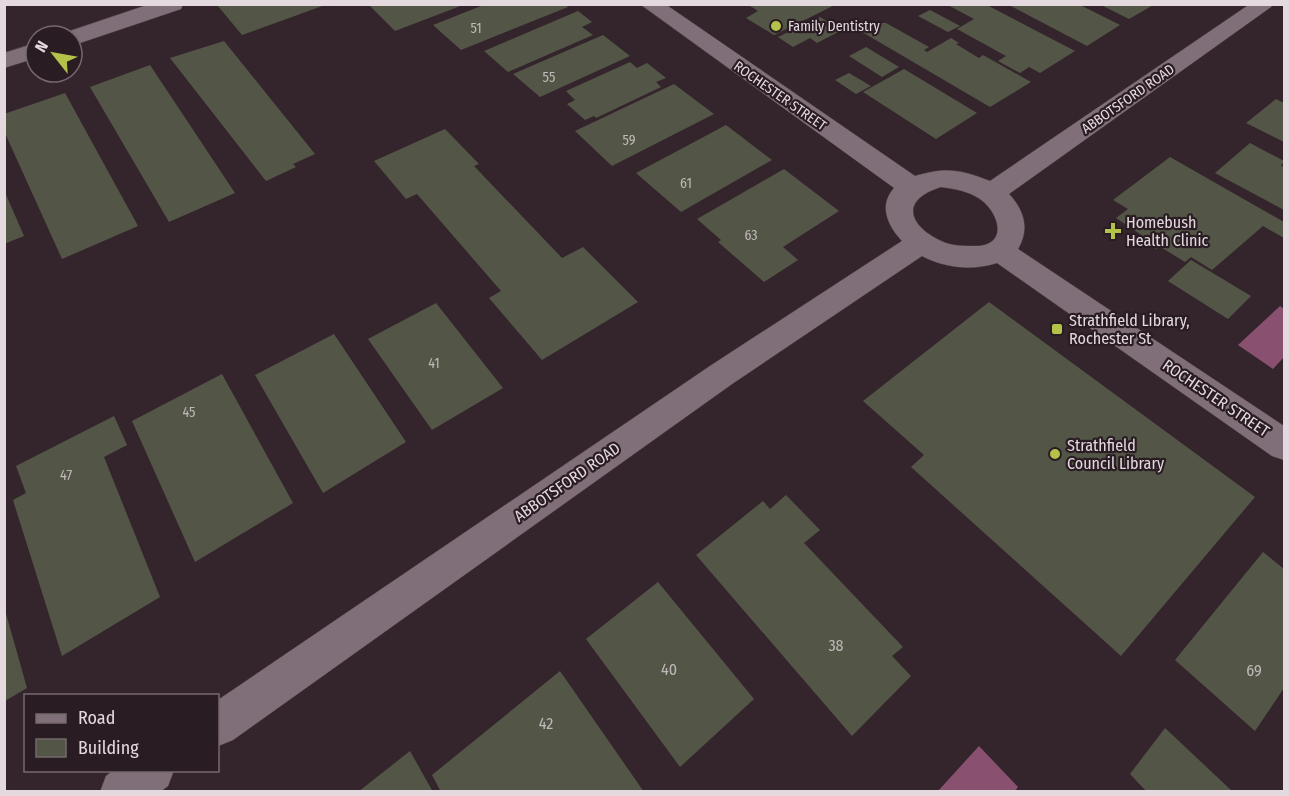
<svg xmlns="http://www.w3.org/2000/svg" width="1289" height="796" viewBox="0 0 1289 796" font-family="'Fira Sans Condensed',sans-serif">
	<style>
		.water { fill: #895070 }
		.building { fill: #535646 }
		.lines { fill: none; stroke-linecap: round; stroke-linejoin: round }
		.minor-casing { stroke: #4f4349; stroke-width: 1 }
		.minor { fill: #806f78; fill-rule: evenodd }
		.poi-dot { fill: #b5c249; stroke: #2a1c23; stroke-width: 2 }
		.labels { text-anchor: middle; dominant-baseline: central; stroke-width: 4.5; stroke-linejoin: round; paint-order: stroke }
		.far-poi-label { font-size: 14px; fill: #e3d9de; stroke: #2a1c23; text-anchor: start }
		.number-label { font-size: 14px; fill: #bfb8b8 }
		.far-street-label { font-size: 14px; fill: #e3d9de; stroke: #2a1c23 }
		.poi-label { font-size: 16px; fill: #e3d9de; stroke: #2a1c23; text-anchor: start }
		.street-label { font-size: 16px; fill: #e3d9de; stroke: #2a1c23 }
		.near-number-label { font-size: 16px; fill: #bfb8b8 }
	</style>
	<rect width="100%" height="100%" fill="#34252d"/>
	<g class="water">
		<path d="M1280 306 1284 309V357L1273 369 1238 345Z"/>
		<path d="M979 746 1018 787 1015 791H938Z"/>
	</g>
	<g class="building">
		<path d="M223 4H325V5L242 35 218 6Z"/>
		<path d="M368 4H463V5L395 31Z"/>
		<path d="M486 4H565L568 7 461 50 433 25Z"/>
		<path d="M747 4H837L774 35 746 18 758 11Z"/>
		<path d="M946 4H985L1075 51 1040 73 1029 67 1020 73 998 61 1006 56 957 29 974 19Z"/>
		<path d="M1007 4H1078L1120 25 1087 46Z"/>
		<path d="M1099 4H1155L1129 19Z"/>
		<path d="M930 10 960 26 948 32 918 16Z"/>
		<path d="M578 11 592 22 582 27 593 35 508 72 484 51Z"/>
		<path d="M820 17 842 30 817 43 810 38 793 47 778 37Z"/>
		<path d="M880 23H886L929 47 924 50 927 52 951 38 959 43 956 44 979 58 983 55 1031 82 990 107 862 32Z"/>
		<path d="M603 35 630 56 540 97 513 74Z"/>
		<path d="M224 41 315 154 293 164 296 167 266 181 170 58Z"/>
		<path d="M866 47 899 67 882 77 849 56Z"/>
		<path d="M630 62 637 68 647 63 666 78 656 82 661 87 596 118 594 116 585 120 567 104 575 100 566 91Z"/>
		<path d="M150 65 235 193 169 222 90 87Z"/>
		<path d="M904 69 977 113 936 139 863 92Z"/>
		<path d="M849 73 871 86 856 94 835 80Z"/>
		<path d="M674 84 714 114 612 166 575 131Z"/>
		<path d="M65 93 138 226 62 259 4 131V114Z"/>
		<path d="M1276 99 1284 103V142L1246 123Z"/>
		<path d="M726 125 772 160 681 212 636 173Z"/>
		<path d="M445 129 479 164 474 166 562 258 583 247 638 302 542 360 489 298 501 291 417 194 406 199 374 161Z"/>
		<path d="M1250 143 1284 161 1281 166 1284 167V210L1215 173Z"/>
		<path d="M1170 157 1284 222V238L1263 226 1212 270 1191 257 1185 262 1159 246 1156 249 1139 239 1143 236 1116 218 1128 209 1113 200Z"/>
		<path d="M784 169 839 211 783 247 798 260 764 282 718 242 721 240 697 219Z"/>
		<path d="M4 190 24 236 4 244Z"/>
		<path d="M1191 260 1251 296 1228 319 1168 281Z"/>
		<path d="M989 302 1255 497 1121 656 911 467 924 455 863 401Z"/>
		<path d="M436 303 503 388 432 430 368 339Z"/>
		<path d="M334 334 406 442 323 493 255 375Z"/>
		<path d="M222 374 293 503 195 562 132 421Z"/>
		<path d="M114 416 127 445 104 457 160 597 62 656 13 500 26 493 16 466Z"/>
		<path d="M786 495 820 530 804 543 903 647 892 656 911 676 852 736 696 555 763 501 770 509Z"/>
		<path d="M1263 552 1284 569V688L1255 731 1175 660Z"/>
		<path d="M658 582 754 699 680 767 586 639Z"/>
		<path d="M5 610 27 688 5 701Z"/>
		<path d="M560 671 644 792H441L432 775Z"/>
		<path d="M1165 728 1233 792H1147L1130 774Z"/>
		<path d="M410 751 433 792H358Z"/>
	</g>
	<g class="lines">
		<g class="minor-casing">
			<g id="minor">
				<path d="M150 4H183L181 9 80 43 72 45V36H62L64 33Z"/>
				<path d="M640 4H665L915 176C945 167 960 169 990 181L1250 4H1275L1009 194C1024 210 1030 229 1018 249L1284 426V460L1272 456 997 263C972 271 945 268 922 256L732 384 233 740 218 746V700L710 366 902 241C888 226 878 206 894 188ZM941 187C955 189 968 191 980 199 1001 214 1008 247 974 246 964 246 955 246 946 243 911 229 896 201 941 187Z"/>
				<path d="M36 43V58L4 68V53Z"/>
				<path d="M114 770H174L168 786 160 792H100L106 776Z"/>
			</g>
		</g>
		<use href="#minor" class="minor"/>
	</g>
	<g class="poi-dot">
		<circle cx="776" cy="26" r="6"/>
		<path d="M1110 222h6v6h6v6h-6v6h-6v-6h-6v-6h6z"/>
		<rect x="1051" y="323" width="12" height="12" rx="3"/>
		<circle cx="1055" cy="454" r="6"/>
	</g>
	<g class="labels">
		<g class="far-poi-label">
			<text x="788" y="26">Family Dentistry</text>
		</g>
		<g class="number-label">
			<text x="476" y="28">51</text>
			<text x="549" y="77">55</text>
			<text x="629" y="140">59</text>
			<text x="686" y="183">61</text>
			<text x="751" y="235">63</text>
			<text x="434" y="363">41</text>
			<text x="189" y="412">45</text>
			<text x="66" y="475">47</text>
		</g>
		<g class="far-street-label">
			<text transform="translate(780 96) rotate(35)">ROCHESTER STREET</text>
			<text transform="translate(1128 99) rotate(-35)">ABBOTSFORD ROAD</text>
		</g>
		<g class="poi-label">
			<text x="1126" y="222">Homebush<tspan x="1126" dy="18">Health Clinic</tspan></text>
			<text x="1069" y="320">Strathfield Library,<tspan x="1069" dy="18">Rochester St</tspan></text>
			<text x="1067" y="445">Strathfield<tspan x="1067" dy="18">Council Library</tspan></text>
		</g>
		<g class="street-label">
			<text transform="translate(1216 398) rotate(34)">ROCHESTER STREET</text>
			<text transform="translate(567 482) rotate(-35)">ABBOTSFORD ROAD</text>
		</g>
		<g class="near-number-label">
			<text x="836" y="645">38</text>
			<text x="669" y="669">40</text>
			<text x="1254" y="670">69</text>
			<text x="546" y="723">42</text>
		</g>
	</g>
	<rect width="1289" height="796" fill="none" stroke="#e3d9de" stroke-width="12"/>
	<rect x="24" y="694" width="195" height="78" fill="#2a1c23" stroke="#74686e" stroke-width="1.5"/>
	<rect x="36" y="714" width="30" height="9" fill="#806f78" stroke="#74686e" stroke-width="1.5"/>
	<text x="78" y="724" font-size="18" fill="#e3d9de">Road</text>
	<rect x="36" y="739" width="30" height="18" fill="#535646" stroke="#74686e" stroke-width="1.5"/>
	<text x="78" y="754" font-size="18" fill="#e3d9de">Building</text>
	<g transform="translate(54 54) rotate(301)"><circle r="28" fill="#2a1c23" stroke="#74686e" stroke-width="1.5"/>
	<path d="M0-4.5L10 22L0 15L-10 22Z" fill="#b5c249"/>
	<text y="-9" font-size="16" font-weight="bold" text-anchor="middle" fill="#e3d9de">N</text>
	</g>
</svg>
